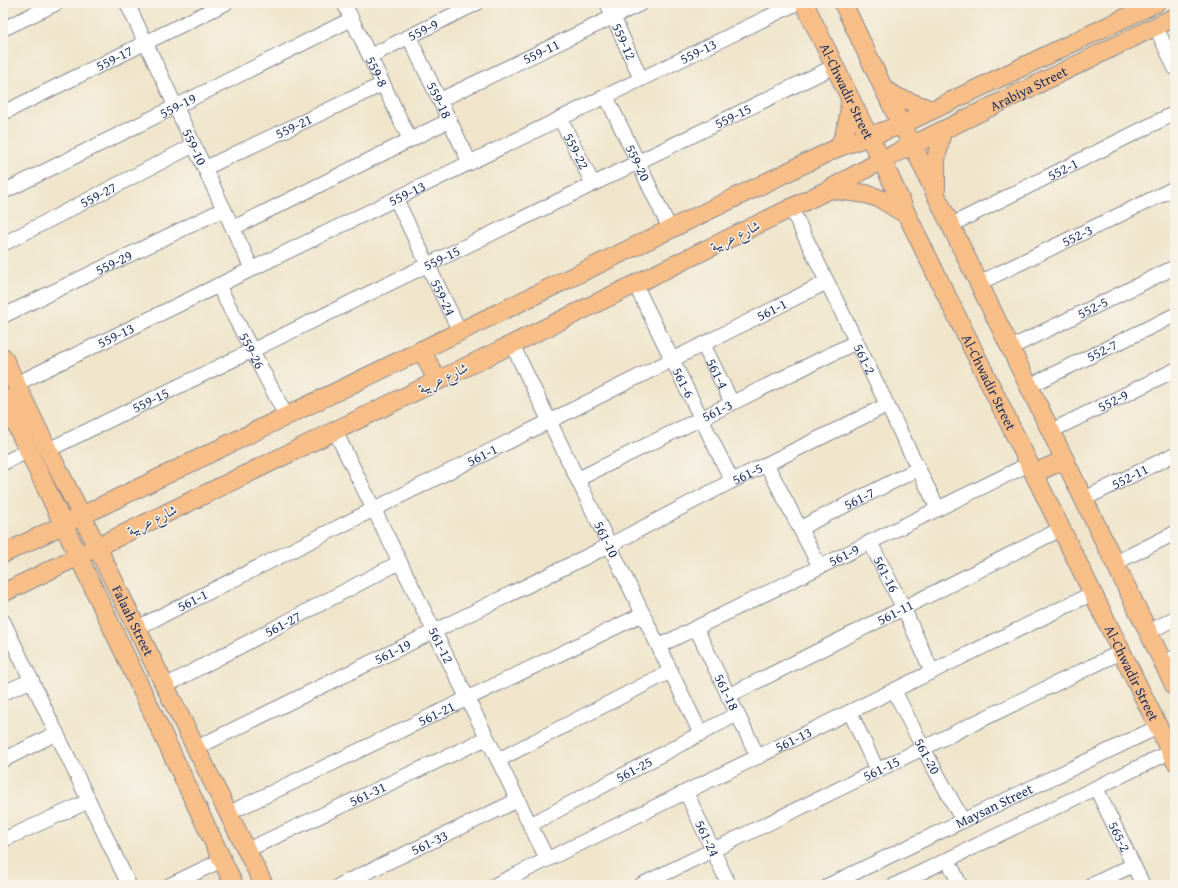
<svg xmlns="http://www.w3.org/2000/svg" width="1178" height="888" viewBox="0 0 1178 888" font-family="'Gentium Book Plus',Amiri,serif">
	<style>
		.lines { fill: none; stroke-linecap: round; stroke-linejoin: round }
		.minor-casing { stroke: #868a94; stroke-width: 16 }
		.major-casing { stroke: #868a94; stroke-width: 20 }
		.minor { stroke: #fff; stroke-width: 14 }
		.major { stroke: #f7be88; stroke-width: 18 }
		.labels { text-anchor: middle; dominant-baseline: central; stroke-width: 3; stroke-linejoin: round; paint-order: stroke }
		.street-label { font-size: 14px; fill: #1b2f5e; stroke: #f7f3e8 }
	</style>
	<rect width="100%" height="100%" fill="#f7f3e8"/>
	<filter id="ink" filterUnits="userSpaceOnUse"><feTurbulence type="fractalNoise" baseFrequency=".025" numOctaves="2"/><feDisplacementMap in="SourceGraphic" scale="8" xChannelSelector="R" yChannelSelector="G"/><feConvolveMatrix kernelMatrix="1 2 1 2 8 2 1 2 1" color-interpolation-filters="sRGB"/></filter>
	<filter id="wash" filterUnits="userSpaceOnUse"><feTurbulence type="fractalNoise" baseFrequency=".012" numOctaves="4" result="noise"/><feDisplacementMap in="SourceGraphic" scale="16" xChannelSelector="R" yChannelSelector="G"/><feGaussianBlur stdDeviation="0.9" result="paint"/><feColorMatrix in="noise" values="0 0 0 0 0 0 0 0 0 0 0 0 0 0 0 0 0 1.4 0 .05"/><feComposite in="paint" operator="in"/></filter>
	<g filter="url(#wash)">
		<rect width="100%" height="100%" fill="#f0e5cb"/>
	</g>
	<g filter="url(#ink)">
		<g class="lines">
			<g class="minor-casing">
				<g id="minor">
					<path id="s1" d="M127 3 252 269"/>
					<path id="s2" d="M344 3 410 140"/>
					<path id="s3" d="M607 3 641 79"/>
					<path d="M1156 27 1175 68"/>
					<path d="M3 29 57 3"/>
					<path id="s4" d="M409 37 470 163"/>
					<path id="s5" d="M370 56 477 3"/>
					<path id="s6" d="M606 96 670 229"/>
					<path id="s7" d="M440 100 642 3"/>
					<path id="s8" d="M3 113 226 3"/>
					<path id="s9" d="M560 118 593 184"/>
					<path id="s10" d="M205 168 383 84"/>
					<path id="s11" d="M3 192 352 19"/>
					<path id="s12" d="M396 199 460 332"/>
					<path id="s13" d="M791 208 938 509"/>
					<path id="s14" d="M951 225 1175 113"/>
					<path d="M233 228 450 120"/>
					<path id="s15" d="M3 244 194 145"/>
					<path id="s16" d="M979 283 1175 188"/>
					<path id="s17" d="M635 284 732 481"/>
					<path id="s18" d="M218 285 286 416"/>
					<path id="s19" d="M3 316 224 209"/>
					<path id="s20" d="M512 344 701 734"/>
					<path id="s21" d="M703 344 732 403"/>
					<path id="s22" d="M1010 348 1175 267"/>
					<path id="s23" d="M16 384 797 3"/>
					<path id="s24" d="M1029 386 1175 315"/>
					<path id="s25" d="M335 431 547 859"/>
					<path id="s26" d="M1051 431 1175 370"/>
					<path id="s27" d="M48 450 835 66"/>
					<path d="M3 463 28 451"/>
					<path d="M767 465 820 567"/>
					<path id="s28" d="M578 479 856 342"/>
					<path id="s29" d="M1084 499 1175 454"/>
					<path id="s30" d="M800 528 918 469"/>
					<path id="s31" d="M870 542 904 609 932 672"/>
					<path d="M1115 563 1175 533"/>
					<path d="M3 621 129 885"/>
					<path id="s32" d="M137 628 827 282"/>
					<path id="s33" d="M696 628 758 757"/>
					<path d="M1149 632 1175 618"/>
					<path id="s34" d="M659 646 1029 464"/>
					<path d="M1163 663 1175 657"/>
					<path id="s35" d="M165 686 400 562"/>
					<path id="s36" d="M894 690 923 748 963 821"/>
					<path d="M3 693 32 680"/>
					<path id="s37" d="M728 696 1061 529"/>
					<path d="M850 712 877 770"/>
					<path id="s38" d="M196 748 610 545 732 481 887 405"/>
					<path d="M3 760 57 733"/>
					<path d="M498 760 671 671"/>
					<path id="s39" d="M1096 788 1143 885"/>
					<path id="s40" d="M686 792 729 885"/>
					<path id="s41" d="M229 813 643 614"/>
					<path id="s42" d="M530 825 737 714"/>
					<path d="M3 840 89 801"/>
					<path id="s43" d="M247 850 487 738"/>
					<path d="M948 860 960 885"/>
					<path d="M170 885 222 860"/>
					<path id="s44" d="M340 885 518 800"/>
					<path id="s45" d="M495 885 1093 593"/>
					<path id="s46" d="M641 885 1121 652"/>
					<path id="s47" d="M829 885 1158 727"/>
					<path d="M895 885 1170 752"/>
					<path d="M1092 885 1133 865"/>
				</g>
			</g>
			<g class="major-casing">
				<g id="major">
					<path id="s48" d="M804 3 869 137 882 160 907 215 1175 761"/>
					<path d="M843 3 901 125 913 145 935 193 1175 687"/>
					<path d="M885 90 899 98 932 110"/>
					<path d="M839 147C847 131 850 116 850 98"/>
					<path d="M830 189 866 194 881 199 907 215"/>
					<path d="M936 189V160L942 131"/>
					<path d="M422 350 437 381"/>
					<path id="s49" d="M3 357 48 450 82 516 165 686 264 885"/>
					<path d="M3 397 234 885"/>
					<path d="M1034 473 1065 460"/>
					<path d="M3 554 839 147 901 125 1156 3"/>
					<path id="s50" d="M3 593 830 189 882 160 1175 17"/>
				</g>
			</g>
			<use href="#minor" class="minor"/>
			<use href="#major" class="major"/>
		</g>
	</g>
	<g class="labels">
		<g class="street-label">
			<text stroke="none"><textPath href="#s5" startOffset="59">559-9</textPath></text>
			<text stroke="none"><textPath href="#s3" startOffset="42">559-12</textPath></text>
			<text stroke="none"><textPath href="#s23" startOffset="759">559-13</textPath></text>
			<text stroke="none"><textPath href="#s7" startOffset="112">559-11</textPath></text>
			<text stroke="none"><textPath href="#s8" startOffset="124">559-17</textPath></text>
			<text stroke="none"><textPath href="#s2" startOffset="76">559-8</textPath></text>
			<text stroke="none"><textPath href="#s50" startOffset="1143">Arabiya Street</textPath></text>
			<text stroke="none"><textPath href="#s48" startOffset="98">Al-Chwadir Street</textPath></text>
			<text stroke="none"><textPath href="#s4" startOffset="70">559-18</textPath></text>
			<text stroke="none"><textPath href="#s11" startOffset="195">559-19</textPath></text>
			<text stroke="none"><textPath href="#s27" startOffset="762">559-15</textPath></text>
			<text stroke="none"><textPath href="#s10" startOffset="98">559-21</textPath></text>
			<text stroke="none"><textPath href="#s1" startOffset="159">559-10</textPath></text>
			<text stroke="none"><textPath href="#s9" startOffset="37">559-22</textPath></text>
			<text stroke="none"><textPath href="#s6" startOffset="74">559-20</textPath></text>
			<text stroke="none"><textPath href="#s14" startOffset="125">552-1</textPath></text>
			<text stroke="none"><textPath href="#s23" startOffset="435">559-13</textPath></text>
			<text stroke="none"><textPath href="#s15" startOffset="107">559-27</textPath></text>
			<text stroke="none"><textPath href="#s16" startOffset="109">552-3</textPath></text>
			<text transform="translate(735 236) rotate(-26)">شارع عربية</text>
			<text stroke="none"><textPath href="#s27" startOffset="438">559-15</textPath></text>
			<text stroke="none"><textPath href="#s19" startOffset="123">559-29</textPath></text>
			<text stroke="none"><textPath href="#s12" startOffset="109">559-24</textPath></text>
			<text stroke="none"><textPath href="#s22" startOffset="92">552-5</textPath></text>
			<text stroke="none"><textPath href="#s32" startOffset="710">561-1</textPath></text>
			<text stroke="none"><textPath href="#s23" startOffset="111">559-13</textPath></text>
			<text stroke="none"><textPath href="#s18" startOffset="74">559-26</textPath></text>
			<text stroke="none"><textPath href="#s24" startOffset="81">552-7</textPath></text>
			<text stroke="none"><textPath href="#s13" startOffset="168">561-2</textPath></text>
			<text stroke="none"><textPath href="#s21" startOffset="33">561-4</textPath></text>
			<text transform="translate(443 378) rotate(-26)">شارع عربية</text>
			<text stroke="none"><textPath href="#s48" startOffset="422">Al-Chwadir Street</textPath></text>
			<text stroke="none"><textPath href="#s17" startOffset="110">561-6</textPath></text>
			<text stroke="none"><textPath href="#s27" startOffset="114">559-15</textPath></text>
			<text stroke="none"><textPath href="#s26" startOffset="69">552-9</textPath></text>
			<text stroke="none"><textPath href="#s28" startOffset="155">561-3</textPath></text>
			<text stroke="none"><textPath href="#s32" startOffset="386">561-1</textPath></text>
			<text stroke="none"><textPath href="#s38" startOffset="616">561-5</textPath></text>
			<text stroke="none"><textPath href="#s29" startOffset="51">552-11</textPath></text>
			<text stroke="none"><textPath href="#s30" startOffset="66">561-7</textPath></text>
			<text transform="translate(152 520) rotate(-26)">شارع عربية</text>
			<text stroke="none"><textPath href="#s20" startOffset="217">561-10</textPath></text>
			<text stroke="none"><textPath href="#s34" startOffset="206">561-9</textPath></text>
			<text stroke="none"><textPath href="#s31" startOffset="36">561-16</textPath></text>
			<text stroke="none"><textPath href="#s32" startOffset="62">561-1</textPath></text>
			<text stroke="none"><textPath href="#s37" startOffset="187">561-11</textPath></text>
			<text stroke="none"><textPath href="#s49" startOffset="294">Falaah Street</textPath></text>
			<text stroke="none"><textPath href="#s35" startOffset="133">561-27</textPath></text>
			<text stroke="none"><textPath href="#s25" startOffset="239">561-12</textPath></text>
			<text stroke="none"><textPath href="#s38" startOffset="219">561-19</textPath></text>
			<text stroke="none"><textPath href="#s48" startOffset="746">Al-Chwadir Street</textPath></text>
			<text stroke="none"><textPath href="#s33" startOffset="71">561-18</textPath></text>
			<text stroke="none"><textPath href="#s41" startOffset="230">561-21</textPath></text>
			<text stroke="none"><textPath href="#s45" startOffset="332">561-13</textPath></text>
			<text stroke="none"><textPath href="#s36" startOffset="74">561-20</textPath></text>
			<text stroke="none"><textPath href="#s46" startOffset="267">561-15</textPath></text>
			<text stroke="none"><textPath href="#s42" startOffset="118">561-25</textPath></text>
			<text stroke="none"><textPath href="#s43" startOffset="133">561-31</textPath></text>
			<text stroke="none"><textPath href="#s47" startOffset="183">Maysan Street</textPath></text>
			<text stroke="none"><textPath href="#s39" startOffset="54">565-2</textPath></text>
			<text stroke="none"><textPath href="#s40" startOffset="51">561-24</textPath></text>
			<text stroke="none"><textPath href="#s44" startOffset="99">561-33</textPath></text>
		</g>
	</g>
	<rect width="1178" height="888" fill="none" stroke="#f7f3e8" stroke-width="16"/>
</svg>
